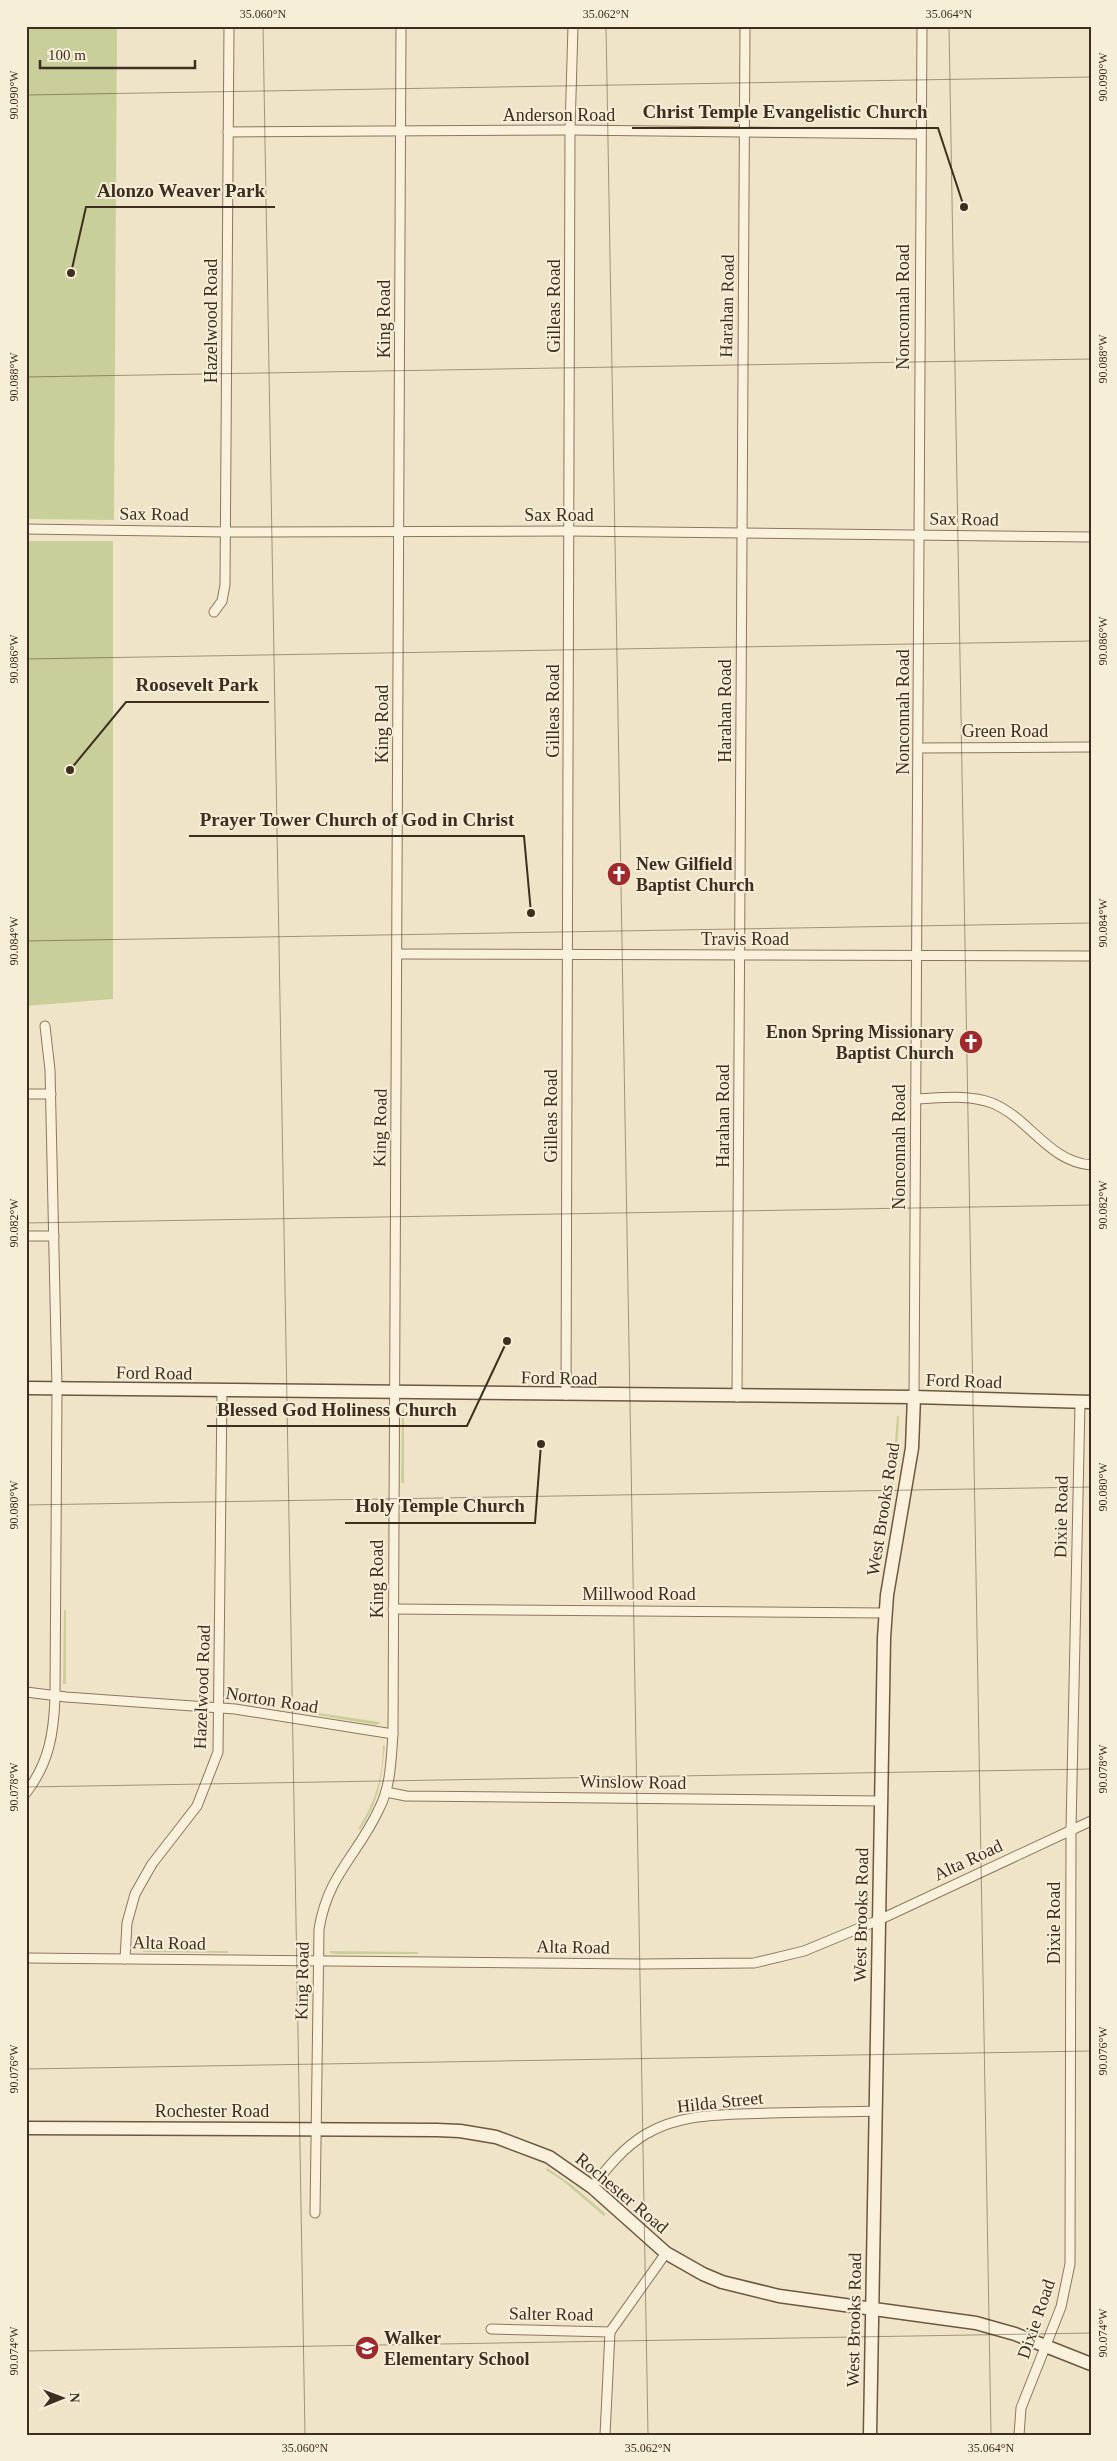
<svg xmlns="http://www.w3.org/2000/svg" width="1117" height="2461" viewBox="0 0 1117 2461" font-family="'Times New Roman',serif">
	<style>
		.green { fill: #c9cf9b }
		.lines { fill: none; stroke-linecap: round; stroke-linejoin: round }
		.street-casing { stroke: #8d765c; stroke-width: 11 }
		.secondary-casing { stroke: #6f573f; stroke-width: 15 }
		.street { stroke: #faf1dc; stroke-width: 9 }
		.secondary { stroke: #faf1dc; stroke-width: 12 }
		.ticks { fill: none; stroke: #3d2e20; stroke-width: 1; stroke-opacity: 0.45 }
		.labels { text-anchor: middle; dominant-baseline: central; stroke-width: 4; stroke-linejoin: round; paint-order: stroke }
		.street-label { font-size: 18px; fill: #3d2e20; stroke: #f7eed8 }
		.poi-label { font-size: 18px; font-weight: bold; fill: #3d2e20; stroke: #f7eed8; text-anchor: start }
		.leader { fill: none; stroke: #3d2e20; stroke-width: 2 }
		.callout-dot { fill: #3d2e20; stroke: #f7eed8; stroke-width: 2 }
		.callout-label { font-size: 19px; text-anchor: middle; font-weight: bold; fill: #3d2e20; stroke: #f7eed8; stroke-width: 4; stroke-linejoin: round; paint-order: stroke }
		.neatline { fill: none; stroke: #3d2e20; stroke-width: 2 }
		.ticks-label { font-size: 12px; text-anchor: middle; fill: #3d2e20 }
	</style>
	<rect width="100%" height="100%" fill="#f0e4c8"/>
	<g class="green">
		<path d="M26 26H117L114 520 26 519Z"/>
		<path d="M26 541H113V999L26 1006Z"/>
		<path d="M402 1410H404V1483H401Z"/>
		<path d="M897 1416H899L897 1457 891 1492Z"/>
		<path d="M64 1610H66V1684H63Z"/>
		<path d="M312 1712 379 1722 380 1723 376 1725 312 1714Z"/>
		<path d="M383 1745 385 1747C380 1782 381 1797 360 1830L358 1829C375 1803 383 1776 383 1745Z"/>
		<path d="M141 1950 228 1951V1953L144 1952Z"/>
		<path d="M330 1951 418 1952V1954H336L330 1953Z"/>
		<path d="M547 2168 572 2185 606 2214 604 2216 563 2181 546 2170Z"/>
	</g>
	<g class="lines">
		<g class="street-casing">
			<g id="street">
				<path d="M228 132 570 130 920 134"/>
				<path d="M26 529 226 532 570 531 1091 537"/>
				<path d="M214 612 222 601 225 585 229 26"/>
				<path d="M919 748 1091 747"/>
				<path d="M398 954 1091 956"/>
				<path d="M26 1094H51"/>
				<path d="M916 1099C941 1098 969 1094 992 1103 1029 1118 1049 1162 1091 1165"/>
				<path d="M26 1236H54"/>
				<path d="M566 1395 570 130 573 26"/>
				<path d="M737 1397 745 26"/>
				<path d="M914 1397 922 26"/>
				<path d="M393 1609 885 1613"/>
				<path d="M26 1692 66 1697 235 1709 393 1734"/>
				<path d="M386 1792 406 1796 880 1801"/>
				<path d="M26 1793C49 1763 54 1733 55 1696L57 1389 50 1070 45 1026"/>
				<path d="M26 1958 640 1964 754 1963 804 1951 879 1920 1091 1821"/>
				<path d="M125 1959 127 1923 135 1894 152 1864 197 1806 218 1752 222 1392"/>
				<path d="M592 2187C608 2167 624 2147 646 2134 683 2112 728 2115 769 2113 804 2112 840 2112 875 2111"/>
				<path d="M315 2213 319 1929C328 1874 358 1855 379 1809 391 1786 391 1760 393 1734L401 26"/>
				<path d="M491 2329 610 2332"/>
				<path d="M605 2435 610 2332 666 2253"/>
				<path d="M1019 2435 1021 2408 1061 2307 1070 2264 1071 1829 1080 1402"/>
			</g>
		</g>
		<g class="secondary-casing">
			<g id="secondary">
				<path d="M26 1388 914 1397 1091 1402"/>
				<path d="M26 2128 437 2130 460 2131 496 2137 549 2157 592 2187 666 2253 703 2274 722 2282 779 2296 976 2323 1015 2334 1091 2364"/>
				<path d="M870 2435 884 1638 887 1595 912 1448 914 1397"/>
			</g>
		</g>
		<use href="#street" class="street"/>
		<use href="#secondary" class="secondary"/>
	</g>
	<path class="ticks" d="M263 26 305 2435M606 26 648 2435M949 26 991 2435M26 95 1091 77M26 377 1091 359M26 659 1091 641M26 941 1091 923M26 1223 1091 1205M26 1505 1091 1487M26 1787 1091 1769M26 2069 1091 2051M26 2351 1091 2333"/>
	<defs>
		<g id="church-disc" transform="scale(1.25)"><circle r="9.5" fill="#9e2a2b" stroke="#f7eed8"/><path d="M-1.2-6h2.4v3.5h3.3v2.4h-3.3V6h-2.4V-.1h-3.3v-2.4h3.3Z" fill="#fff"/></g>
		<g id="school-disc" transform="scale(1.25)"><circle r="9.5" fill="#9e2a2b" stroke="#f7eed8"/><path d="M0-5L7-2L0 1L-7-2ZM-4 1L0 2.5L4 1V4Q0 6-4 4Z" fill="#fff"/></g>
	</defs>
	<g fill-rule="evenodd">
		<use href="#church-disc" x="619" y="874"/>
		<use href="#church-disc" x="971" y="1042"/>
		<use href="#school-disc" x="367" y="2348"/>
	</g>
	<g class="labels">
		<g class="street-label">
			<text x="559" y="115">Anderson Road</text>
			<text transform="translate(554 306) rotate(-90)">Gilleas Road</text>
			<text transform="translate(727 306) rotate(-89)">Harahan Road</text>
			<text transform="translate(903 307) rotate(-90)">Nonconnah Road</text>
			<text transform="translate(384 319) rotate(-90)">King Road</text>
			<text transform="translate(211 321) rotate(-90)">Hazelwood Road</text>
			<text transform="translate(154 514) rotate(1)">Sax Road</text>
			<text x="559" y="515">Sax Road</text>
			<text transform="translate(964 519) rotate(1)">Sax Road</text>
			<text transform="translate(553 711) rotate(-90)">Gilleas Road</text>
			<text transform="translate(725 711) rotate(-90)">Harahan Road</text>
			<text transform="translate(903 712) rotate(-90)">Nonconnah Road</text>
			<text transform="translate(382 724) rotate(-90)">King Road</text>
			<text x="1005" y="731">Green Road</text>
			<text x="745" y="939">Travis Road</text>
			<text transform="translate(551 1116) rotate(-90)">Gilleas Road</text>
			<text transform="translate(723 1116) rotate(-90)">Harahan Road</text>
			<text transform="translate(380 1128) rotate(-89)">King Road</text>
			<text transform="translate(899 1147) rotate(-90)">Nonconnah Road</text>
			<text transform="translate(154 1373) rotate(1)">Ford Road</text>
			<text transform="translate(559 1378) rotate(1)">Ford Road</text>
			<text transform="translate(964 1381) rotate(2)">Ford Road</text>
			<text transform="translate(883 1509) rotate(-81)">West Brooks Road</text>
			<text transform="translate(1061 1517) rotate(-89)">Dixie Road</text>
			<text transform="translate(377 1579) rotate(-90)">King Road</text>
			<text x="639" y="1594">Millwood Road</text>
			<text transform="translate(202 1687) rotate(-88)">Hazelwood Road</text>
			<text transform="translate(272 1700) rotate(9)">Norton Road</text>
			<text transform="translate(633 1782) rotate(1)">Winslow Road</text>
			<text transform="translate(968 1860) rotate(-25)">Alta Road</text>
			<text transform="translate(861 1915) rotate(-89)">West Brooks Road</text>
			<text transform="translate(1054 1923) rotate(-90)">Dixie Road</text>
			<text transform="translate(169 1943) rotate(1)">Alta Road</text>
			<text transform="translate(573 1947) rotate(1)">Alta Road</text>
			<text transform="translate(302 1981) rotate(-89)">King Road</text>
			<text transform="translate(720 2102) rotate(-6)">Hilda Street</text>
			<text x="212" y="2111">Rochester Road</text>
			<text transform="translate(622 2193) rotate(40)">Rochester Road</text>
			<text transform="translate(551 2314) rotate(1)">Salter Road</text>
			<text transform="translate(1036 2319) rotate(-71)">Dixie Road</text>
			<text transform="translate(854 2320) rotate(-89)">West Brooks Road</text>
		</g>
		<g class="poi-label">
			<text x="636" y="864">New Gilfield<tspan x="636" dy="21">Baptist Church</tspan></text>
			<text x="954" y="1032" text-anchor="end">Enon Spring Missionary<tspan x="954" dy="21">Baptist Church</tspan></text>
			<text x="384" y="2338">Walker<tspan x="384" dy="21">Elementary School</tspan></text>
		</g>
	</g>
	<path class="leader" d="M964 207L938 128H632M71 273L86 207H275M70 770L126 702H269M531 913L524 836H189M507 1341L467 1426H207M541 1444L535 1523H345"/>
	<g class="callout-dot">
		<circle cx="964" cy="207" r="5"/>
		<circle cx="71" cy="273" r="5"/>
		<circle cx="70" cy="770" r="5"/>
		<circle cx="531" cy="913" r="5"/>
		<circle cx="507" cy="1341" r="5"/>
		<circle cx="541" cy="1444" r="5"/>
	</g>
	<g class="callout-label">
		<text x="785" y="118">Christ Temple Evangelistic Church</text>
		<text x="181" y="197">Alonzo Weaver Park</text>
		<text x="197" y="691">Roosevelt Park</text>
		<text x="357" y="826">Prayer Tower Church of God in Christ</text>
		<text x="337" y="1416">Blessed God Holiness Church</text>
		<text x="440" y="1512">Holy Temple Church</text>
	</g>
	<rect width="1117" height="2461" fill="none" stroke="#f7eed8" stroke-width="55"/>
	<g transform="translate(62 2398) rotate(89)" stroke="#f7eed8" stroke-width="4" paint-order="stroke">
	<path d="M0-4L9 19L0 12L-9 19Z" fill="#3d2e20"/>
	<text y="-8" font-size="14" font-weight="bold" text-anchor="middle" fill="#3d2e20">N</text>
	</g>
	<path d="M40 60v8h155v-8" fill="none" stroke="#3d2e20" stroke-width="2.5"/>
	<text x="48" y="60" font-size="15" fill="#3d2e20" stroke="#f7eed8" stroke-width="4" paint-order="stroke">100 m</text>
	<rect x="28" y="28" width="1062" height="2406" class="neatline"/>
	<g class="ticks-label">
		<text x="263" y="18">35.060°N</text>
		<text x="606" y="18">35.062°N</text>
		<text x="949" y="18">35.064°N</text>
		<text transform="translate(1103 77) rotate(-90)" y="4">90.090°W</text>
		<text transform="translate(14 95) rotate(-90)" y="4">90.090°W</text>
		<text transform="translate(1103 359) rotate(-90)" y="4">90.088°W</text>
		<text transform="translate(14 377) rotate(-90)" y="4">90.088°W</text>
		<text transform="translate(1103 641) rotate(-90)" y="4">90.086°W</text>
		<text transform="translate(14 659) rotate(-90)" y="4">90.086°W</text>
		<text transform="translate(1103 923) rotate(-90)" y="4">90.084°W</text>
		<text transform="translate(14 941) rotate(-90)" y="4">90.084°W</text>
		<text transform="translate(1103 1205) rotate(-90)" y="4">90.082°W</text>
		<text transform="translate(14 1223) rotate(-90)" y="4">90.082°W</text>
		<text transform="translate(1103 1487) rotate(-90)" y="4">90.080°W</text>
		<text transform="translate(14 1505) rotate(-90)" y="4">90.080°W</text>
		<text transform="translate(1103 1769) rotate(-90)" y="4">90.078°W</text>
		<text transform="translate(14 1787) rotate(-90)" y="4">90.078°W</text>
		<text transform="translate(1103 2051) rotate(-90)" y="4">90.076°W</text>
		<text transform="translate(14 2069) rotate(-90)" y="4">90.076°W</text>
		<text transform="translate(1103 2333) rotate(-90)" y="4">90.074°W</text>
		<text transform="translate(14 2351) rotate(-90)" y="4">90.074°W</text>
		<text x="305" y="2452">35.060°N</text>
		<text x="648" y="2452">35.062°N</text>
		<text x="991" y="2452">35.064°N</text>
	</g>
</svg>
